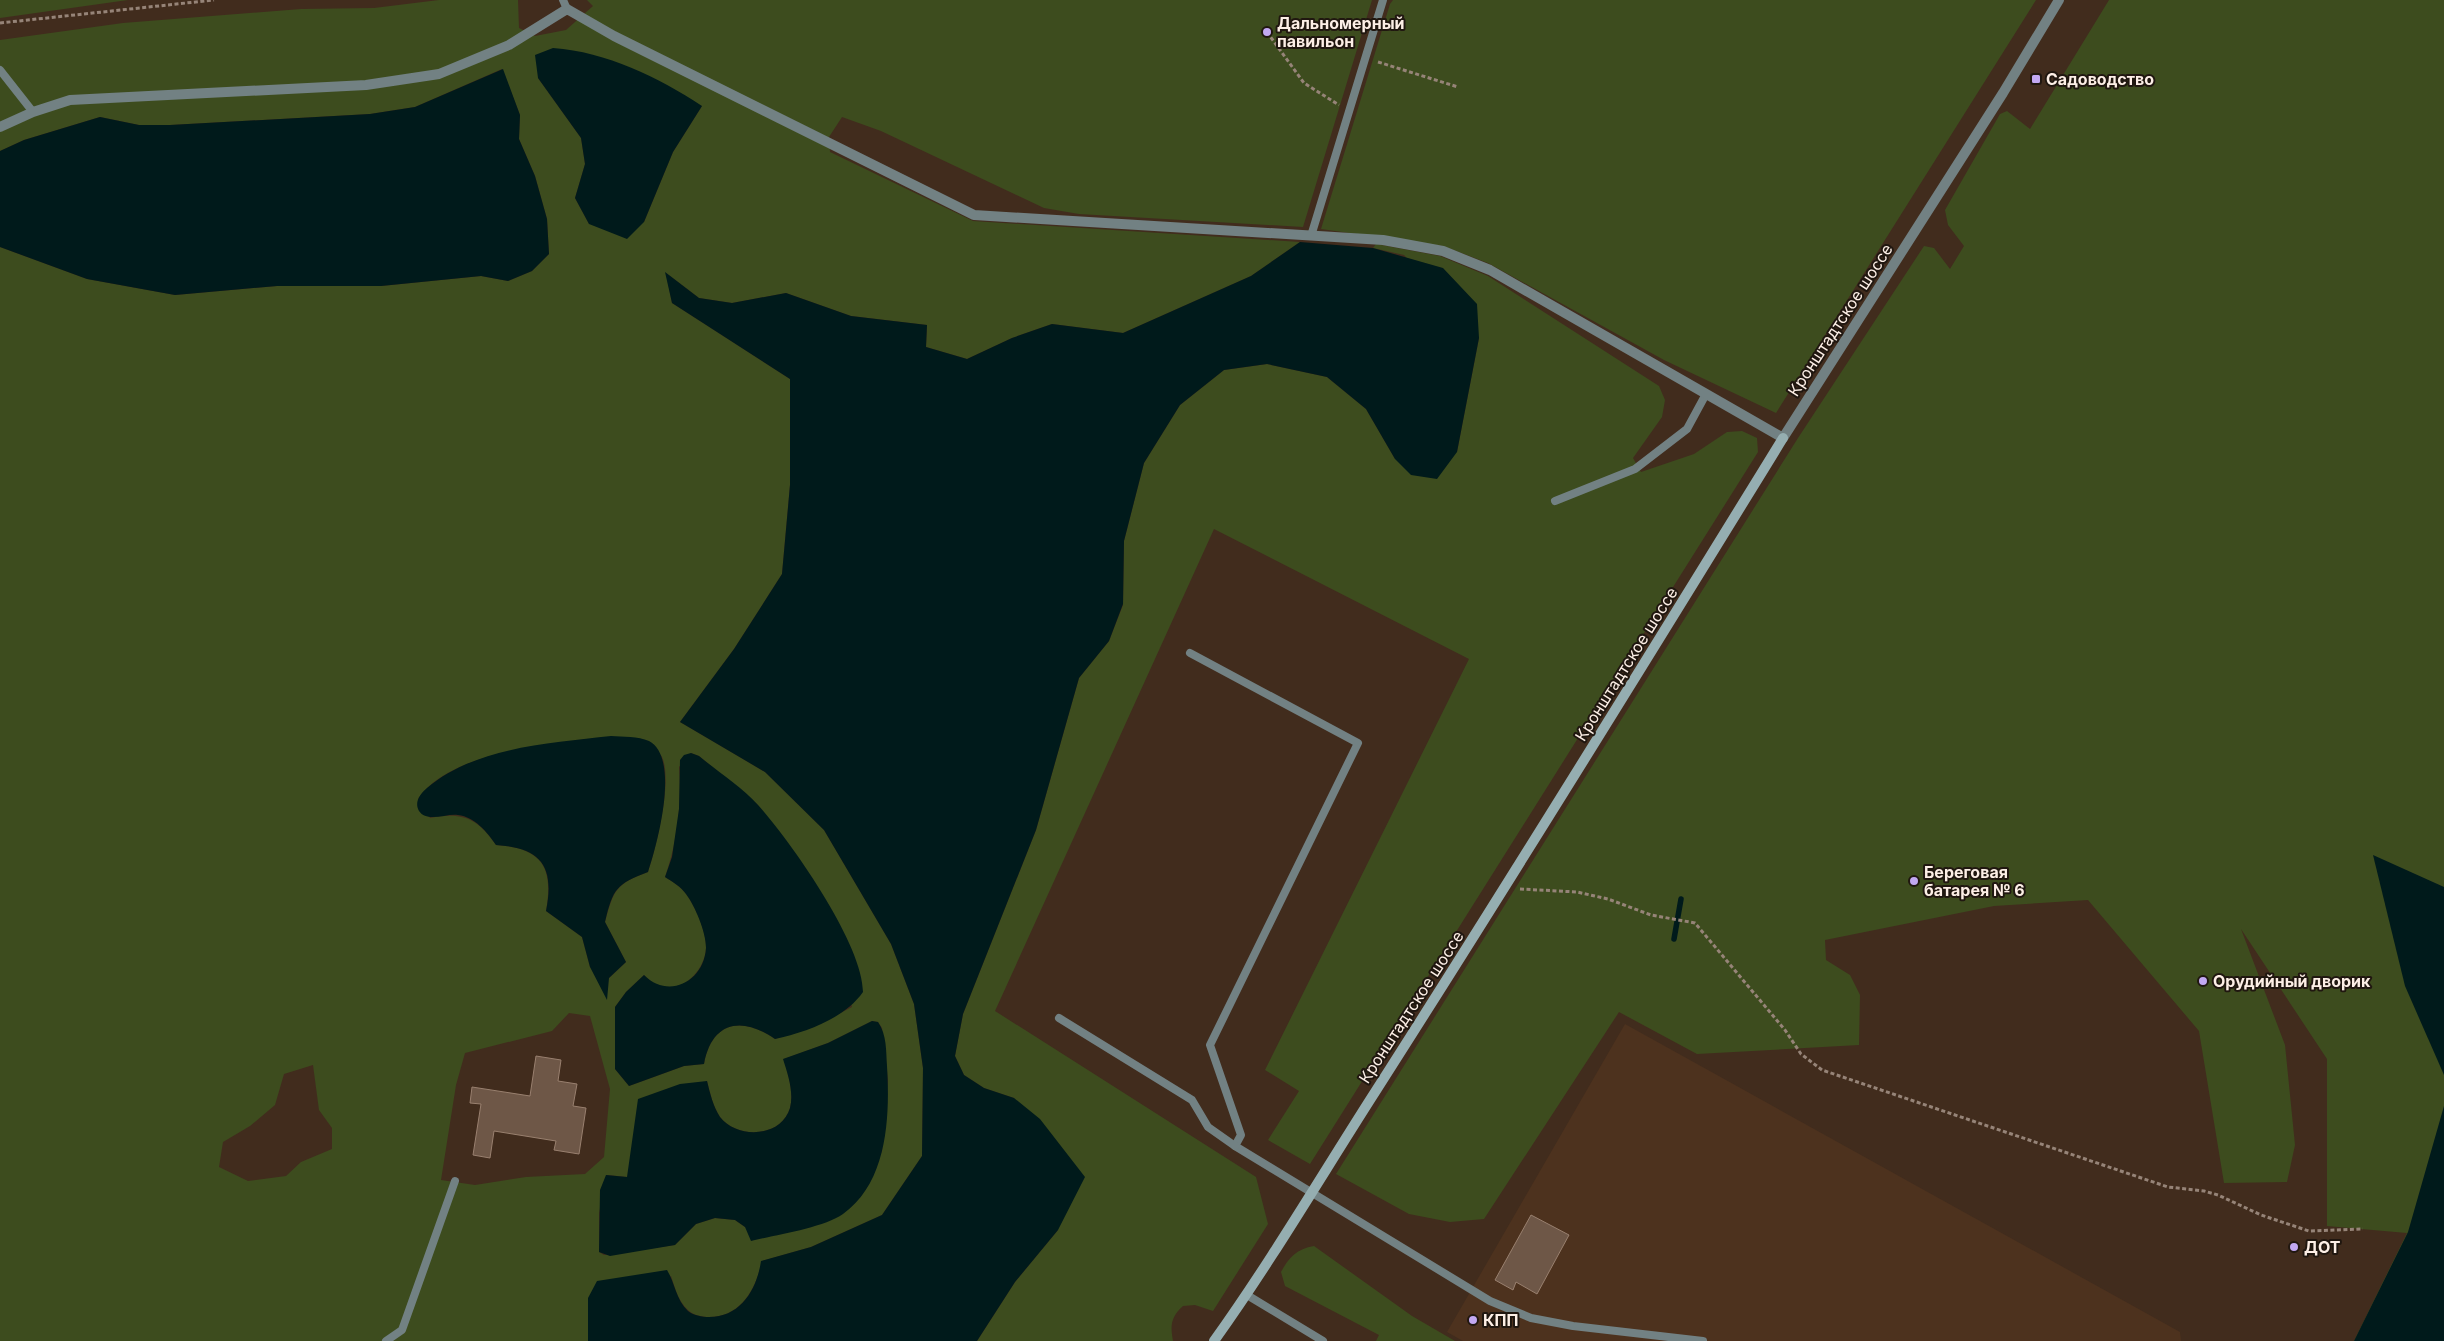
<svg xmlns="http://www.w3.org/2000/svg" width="2444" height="1341" viewBox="0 0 2444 1341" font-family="Inter,sans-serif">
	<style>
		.built { fill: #4d321e }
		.green { fill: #3d4c1e; fill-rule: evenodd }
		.water { fill: #001a1b }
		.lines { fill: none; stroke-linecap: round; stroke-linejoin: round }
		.stream { stroke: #001a1b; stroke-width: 5.5 }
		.building { fill: #6e5747; stroke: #99806f }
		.path { stroke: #968478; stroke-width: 3; stroke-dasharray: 4 2.5; stroke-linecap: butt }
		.lane { stroke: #728183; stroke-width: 8 }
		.street { stroke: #728183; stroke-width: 10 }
		.secondary { stroke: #95aeb1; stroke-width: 10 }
		.poi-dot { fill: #c2a8f2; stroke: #201710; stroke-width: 2 }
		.labels { text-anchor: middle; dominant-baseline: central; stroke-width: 4; stroke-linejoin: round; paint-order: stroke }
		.poi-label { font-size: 16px; font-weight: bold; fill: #fdefe6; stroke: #201710; text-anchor: start }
		.street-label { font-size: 16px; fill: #fdefe6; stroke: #201710 }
	</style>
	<rect width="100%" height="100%" fill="#412c1d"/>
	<path class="built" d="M1625 1024 2180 1332 2181 1341H1463L1447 1332Z"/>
	<g class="green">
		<path d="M0 0H128L0 18Z"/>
		<path d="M439 0H518L519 28 535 36 566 30 593 6 587 0H1372L1303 227 1079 214 1044 208 881 131 842 117 829 137 830 152 973 221 1300 242 1251 276 1123 333 1052 324 1012 338 967 359 926 347 927 325 851 316 786 293 732 303 699 298 666 273 672 303 790 379V485L782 574 734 649 680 722 765 772 824 830 891 944 914 1004 923 1068 922 1156 882 1215 811 1247 762 1261C756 1289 741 1317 709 1317 702 1317 693 1315 688 1310 678 1301 675 1288 671 1276L589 1327 588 1341H0V247L87 279 175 295 277 286H381L481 276 508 281 532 271 549 254 547 219 535 176 519 139 520 115 502 69 415 107 370 114 170 125H139L100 117 24 140 0 151V40L123 23 301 9 374 8ZM538 78 702 106 673 152 644 222 589 224 575 198 585 164 581 138ZM588 739 650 742C654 747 659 752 662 757 673 780 656 848 648 872 616 884 614 889 605 922L626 962 609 978 590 967 582 937 546 911C554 866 541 848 496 845 477 818 463 812 430 818L418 799C448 754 538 746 588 739ZM691 753 699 756 757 804 787 843 823 896 852 1007 827 1020 775 1039C742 1016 712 1021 704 1064L684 1066 629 1086 615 1069V1007L626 992 644 975C649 980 654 986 663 988 685 991 705 969 706 948 707 932 695 906 686 894 681 887 673 882 665 877 677 843 682 804 679 767ZM569 1013 590 1016 610 1089 604 1157 585 1174 526 1177 475 1185 441 1180 456 1085 465 1053 552 1031ZM872 1021 878 1022 882 1028 888 1080 882 1151 869 1184 861 1196 745 1227 735 1220 715 1218 696 1224 675 1245 604 1255 599 1252V1213L607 1175 627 1177 707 1081C710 1093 713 1106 720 1117 737 1139 781 1138 790 1108 794 1092 788 1075 784 1059L828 1043ZM313 1065 319 1110 332 1128V1149L301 1162 286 1176 248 1181 219 1167 223 1142 250 1126 275 1105 284 1074Z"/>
		<path d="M1393 0H2036L1776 413 1664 360 1488 263 1443 246 1321 229 1390 4Z"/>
		<path d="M2109 0H2444V1341H2354L2407 1233 2327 1226V1059L2241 929 2285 1045 2295 1145 2287 1182 2224 1183 2199 1031 2088 900 1994 906 1825 940 1826 960 1850 975 1860 995 1859 1045 1697 1054 1619 1012 1484 1219 1450 1222 1409 1214 1336 1174 1798 438 1924 246 1934 248 1950 269 1964 246 1948 225 1945 210 2000 114 2007 111 2030 129Z"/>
		<path d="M1376 244 1440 256 1488 276 1659 386 1665 400 1662 417 1633 458 1641 472 1694 454 1727 432 1742 431 1757 438 1758 452 1310 1164 1268 1140 1299 1091 1265 1070 1469 659 1214 529 995 1011 1256 1177 1268 1224 1213 1311 1195 1305 1183 1306C1171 1317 1170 1325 1173 1341H977L1015 1282 1058 1230 1014 1098 984 1088 964 1075 955 1056 963 1014 1036 830 1079 678 1109 641 1123 605 1124 541 1144 463 1180 405 1224 370 1267 364 1327 377 1366 409 1395 459 1457 452 1479 338 1404 255 1373 248Z"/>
		<path d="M1314 1246 1412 1316 1455 1341H1376L1379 1335 1285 1286 1281 1272C1289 1257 1297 1249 1314 1246Z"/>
	</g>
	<g class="water">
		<path d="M553 48C607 52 658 77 702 106L673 152 644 222 627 239 589 224 575 198 585 164 581 138 538 78 535 55Z"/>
		<path d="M503 69 520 115 519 139 535 176 547 219 549 254 532 271 508 281 481 276 381 286H277L175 295 87 279 0 247V151L24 140 100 117 139 125H170L370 114 415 107Z"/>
		<path d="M1300 242 1373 248 1443 268 1477 304 1479 338 1457 452 1437 479 1411 475 1395 459 1366 409 1327 377 1267 364 1224 370 1180 405 1144 463 1124 541 1123 604 1109 641 1079 678 1036 830 963 1014 955 1056 964 1075 984 1088 1014 1098 1040 1119 1085 1177 1058 1230 1015 1282 977 1341H588V1298L597 1281 667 1270C675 1283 676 1300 688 1311 693 1315 702 1317 709 1317 741 1317 757 1289 761 1261L811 1247 882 1215 922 1156 923 1068 914 1004 891 944 824 830 765 772 680 722 734 649 782 574 790 485V379L672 303 665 272 699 298 732 303 786 293 851 316 927 325 926 347 967 359 1012 338 1052 324 1123 333 1251 276Z"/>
		<path d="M611 736C623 737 638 736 649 741 681 758 657 845 648 872 616 884 613 889 605 922L626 962 609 978 607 1000 590 967 582 937 546 911C555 866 541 848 496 845 487 832 475 817 458 815 447 813 427 823 419 811 414 802 420 794 427 788 475 747 550 743 611 736Z"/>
		<path d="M691 753 699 756C718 772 741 786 758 805 791 842 863 944 863 992 844 1019 806 1032 775 1039 742 1016 712 1021 704 1064L684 1066 629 1086 615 1069V1007L626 992 644 975C669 1000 704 981 706 948 706 932 695 906 686 894 681 887 673 882 665 877L672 857 679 809 680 760 684 755Z"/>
		<path d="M2373 855 2444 887V1075L2405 986Z"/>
		<path d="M872 1021 878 1022C887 1035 886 1051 887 1066 890 1116 888 1182 843 1214 823 1228 775 1235 751 1241L745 1227 735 1220 715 1218 696 1224 675 1245 610 1256 599 1252 600 1190 606 1175 627 1177 638 1099 680 1084 707 1081C710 1093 713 1106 720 1117 737 1139 781 1138 790 1108 794 1092 788 1075 783 1059L828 1043Z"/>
		<path d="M2444 1106V1341H2354L2408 1232Z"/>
	</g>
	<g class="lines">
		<path class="stream" d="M1674 939 1681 899"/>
	</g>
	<g class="building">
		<path d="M536 1056 561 1060 558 1081 577 1084 573 1106 586 1108 579 1154 554 1150 556 1141 494 1131 490 1158 473 1155 481 1104 470 1103 472 1087 530 1096Z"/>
		<path d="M1531 1215 1569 1235 1537 1294 1516 1282 1513 1290 1495 1280Z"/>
	</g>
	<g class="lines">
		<g class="path">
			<path d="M0 23 214 0"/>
			<path d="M1267 32 1304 83 1339 105"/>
			<path d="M1378 62 1458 87"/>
			<path d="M1520 889 1577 892 1608 899 1651 915 1695 923 1785 1030 1801 1054 1822 1070 2168 1187 2204 1191 2218 1195 2261 1215 2309 1231 2363 1229"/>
		</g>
		<g class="lane">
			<path d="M563 0 567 9"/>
			<path d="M0 70 33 112"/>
			<path d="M1311 236 1383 0"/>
			<path d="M1555 501 1635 469 1687 429 1706 394"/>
			<path d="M1190 653 1358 743 1210 1045 1241 1135 1235 1146 1490 1301 1531 1318 1573 1326 1703 1341"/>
			<path d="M1059 1018 1192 1100 1208 1127 1235 1146"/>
			<path d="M1247 1295 1323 1341"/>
			<path d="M386 1341 402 1330 455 1181"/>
		</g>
		<path class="street" d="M0 127 33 112 70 100 366 85 439 74 509 45 567 9 614 36 974 215 1383 240 1443 251 1490 270 1783 438 2003 93 2059 0"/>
		<path class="secondary" d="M1214 1341C1272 1260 1323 1173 1377 1089 1515 873 1649 656 1783 438"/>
	</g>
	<g class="poi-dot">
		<circle cx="1267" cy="32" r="5"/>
		<rect x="2031" y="74" width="10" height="10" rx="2.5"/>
		<circle cx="1914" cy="881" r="5"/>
		<circle cx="2203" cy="981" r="5"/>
		<circle cx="2294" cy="1247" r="5"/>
		<circle cx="1473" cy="1320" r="5"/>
	</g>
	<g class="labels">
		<g class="poi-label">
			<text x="1277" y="23">Дальномерный<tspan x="1277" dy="18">павильон</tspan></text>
			<text x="2046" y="79">Садоводство</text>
			<text x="1924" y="872">Береговая<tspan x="1924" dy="18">батарея № 6</tspan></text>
			<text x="2213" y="981">Орудийный дворик</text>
			<text x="2304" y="1247">ДОТ</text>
			<text x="1483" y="1320">КПП</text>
		</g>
		<g class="street-label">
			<text transform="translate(1840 320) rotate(-57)">Кронштадтское шоссе</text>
			<text transform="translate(1626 664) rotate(-58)">Кронштадтское шоссе</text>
			<text transform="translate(1411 1007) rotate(-57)">Кронштадтское шоссе</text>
		</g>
	</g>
</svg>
